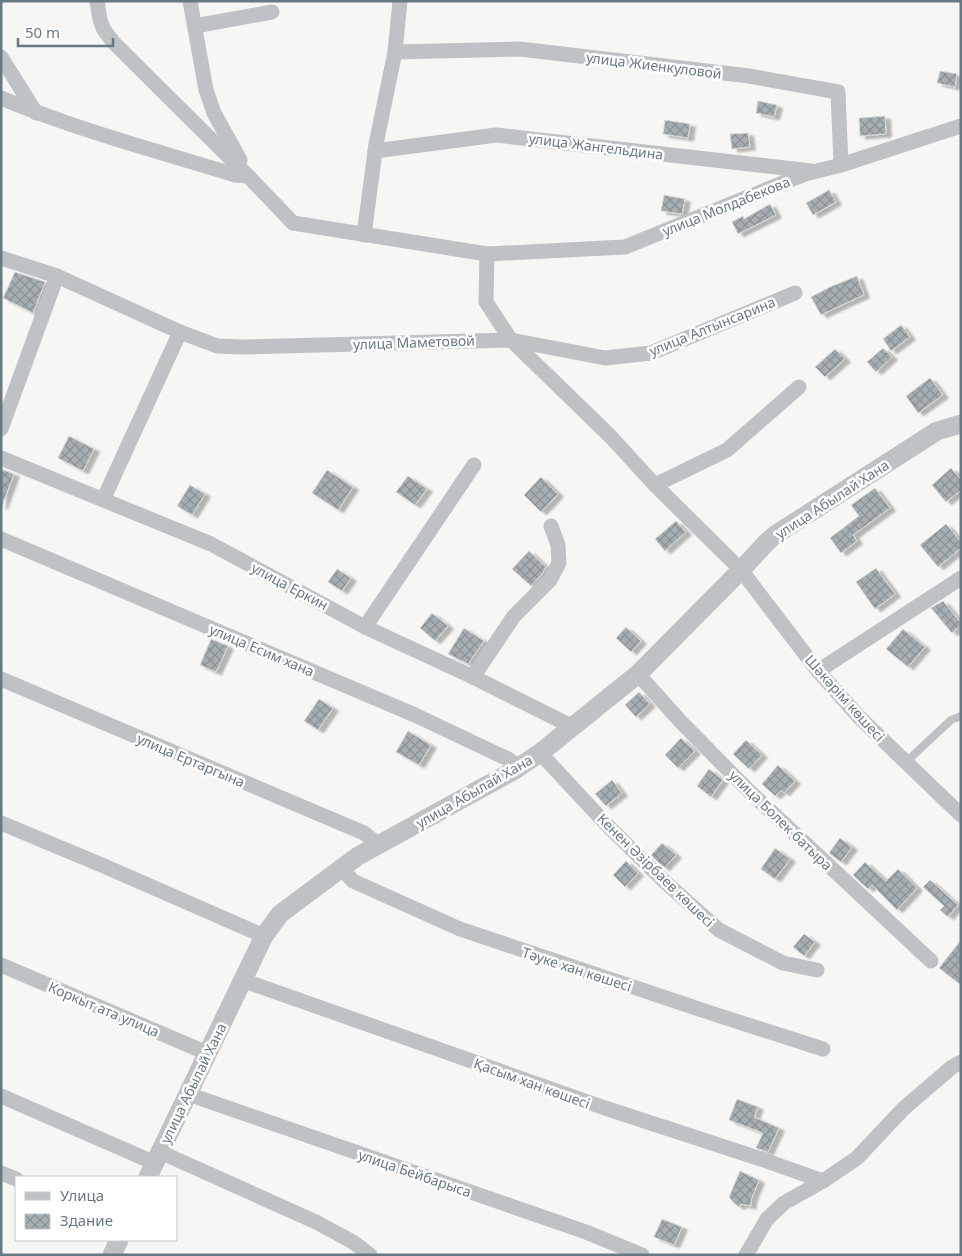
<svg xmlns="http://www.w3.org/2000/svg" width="962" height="1256" viewBox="0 0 962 1256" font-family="'Noto Sans',sans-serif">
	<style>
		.building { fill: url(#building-cross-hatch); stroke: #d8d8d6; filter: url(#shadow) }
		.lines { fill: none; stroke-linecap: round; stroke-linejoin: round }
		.service { stroke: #bec2c5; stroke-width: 8 }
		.minor { stroke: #bec2c5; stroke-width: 15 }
		.tertiary { stroke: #bec2c5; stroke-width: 19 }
		.labels { text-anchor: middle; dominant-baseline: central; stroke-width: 5; stroke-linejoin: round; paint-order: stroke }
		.street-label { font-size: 14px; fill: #697982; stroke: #fff }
	</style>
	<defs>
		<pattern id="building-cross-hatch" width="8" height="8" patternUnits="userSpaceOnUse" patternTransform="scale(1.25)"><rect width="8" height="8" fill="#a6aeb2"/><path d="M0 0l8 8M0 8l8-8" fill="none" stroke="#8b9296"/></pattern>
		<filter id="shadow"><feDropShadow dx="5.5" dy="3" stdDeviation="1" flood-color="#0004"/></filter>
	</defs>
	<rect width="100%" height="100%" fill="#f6f6f4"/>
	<g class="building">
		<path d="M940 71 957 74 955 87 937 83Z"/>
		<path d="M758 101 777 105 774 117 756 113Z"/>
		<path d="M885 116 886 134 860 136 859 118Z"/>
		<path d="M665 120 690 124 688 138 663 134Z"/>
		<path d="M748 133 750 147 732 149 730 134Z"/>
		<path d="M829 190 836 202 813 215 806 203Z"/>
		<path d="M664 195 685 199 682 214 661 211Z"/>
		<path d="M770 204 776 215 738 234 732 222 743 216 744 219Z"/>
		<path d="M15 272 45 282 33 313 3 298Z"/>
		<path d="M857 276 864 295 844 304 821 315 811 297 830 287Z"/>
		<path d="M901 325 910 337 891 351 883 339Z"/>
		<path d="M883 348 892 357 876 372 867 362Z"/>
		<path d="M835 349 845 359 825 377 815 367Z"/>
		<path d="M930 378 943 395 918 413 906 396Z"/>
		<path d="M69 436 94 449 83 471 58 458Z"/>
		<path d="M951 468 961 480V490L946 502 932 485Z"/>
		<path d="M1 469 14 474 2 506H1Z"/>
		<path d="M327 470 353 487 338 510 312 493Z"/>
		<path d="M408 476 427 489 415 505 396 492Z"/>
		<path d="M541 477 558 494 541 512 524 495Z"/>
		<path d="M190 485 205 494 192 515 177 506Z"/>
		<path d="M875 488 890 508 853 535 857 541 841 553 830 538 859 516 851 505Z"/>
		<path d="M676 521 686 532 665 551 655 539Z"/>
		<path d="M946 524 961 542V548L938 567 920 545Z"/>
		<path d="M529 551 546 567 542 574 531 586 512 569Z"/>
		<path d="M876 568 895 594 875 609 856 582Z"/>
		<path d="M337 569 351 578 342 591 328 582Z"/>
		<path d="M943 601 961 623V625L952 633 931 608Z"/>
		<path d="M432 613 448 626 435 641 420 628Z"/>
		<path d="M626 627 641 641 631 652 616 638Z"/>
		<path d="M464 628 484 641 468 664 448 654Z"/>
		<path d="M903 629 925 647 908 667 886 649Z"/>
		<path d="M211 639 228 646 216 672 200 665Z"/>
		<path d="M639 692 650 704 636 717 625 705Z"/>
		<path d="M319 699 333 708 318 730 304 721Z"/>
		<path d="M408 731 431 745 419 765 396 752Z"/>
		<path d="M681 738 695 751 678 768 665 755Z"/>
		<path d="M746 740 762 755 749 769 733 754Z"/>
		<path d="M778 765 795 781 784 793 781 790 775 796 762 784Z"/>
		<path d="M709 769 723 780 711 797 697 786Z"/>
		<path d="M612 780 622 793 606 806 595 794Z"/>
		<path d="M840 838 852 847 841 862 829 853Z"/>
		<path d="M662 843 676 855 664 868 651 855Z"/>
		<path d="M775 848 790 859 775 879 761 869Z"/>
		<path d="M626 861 638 873 625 887 613 875Z"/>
		<path d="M865 862 886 881 898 869 917 888 897 910 872 885 868 889 853 875Z"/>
		<path d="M930 880 958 905 948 917 940 910 944 906 923 887Z"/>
		<path d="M804 934 815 942 804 956 793 947Z"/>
		<path d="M961 940V985L939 968Z"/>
		<path d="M737 1099 758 1107 754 1117 779 1128 768 1152 756 1148 763 1133 729 1120Z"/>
		<path d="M740 1171 759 1180 751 1200V1206L741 1204 739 1207 734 1203 729 1197Z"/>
		<path d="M662 1219 682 1227 674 1245 654 1237Z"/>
	</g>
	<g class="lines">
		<path class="service" d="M906 762 951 720 961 716"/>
		<g class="minor">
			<path d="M97 1 100 20 104 30 114 43 248 176"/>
			<path d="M190 1 206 90 214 113 240 160"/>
			<path d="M195 26 272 12"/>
			<path d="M395 52 520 49 749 76 838 92 841 165"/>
			<path d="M1 57 36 113"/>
			<path d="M1 98C77 130 157 151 235 175L248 176 293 223 487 254 486 302 511 340 605 358 651 353 795 293"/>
			<path d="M375 151 496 135 811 171"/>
			<path d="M364 235 376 144 395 52 400 1"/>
			<path d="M487 254 625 247 805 174 841 165 961 126"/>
			<path d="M1 258 57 276 180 332"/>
			<path d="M1 429 57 276"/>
			<path d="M1 458 211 544 365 627 473 677 573 727"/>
			<path d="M655 485 727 450 799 387"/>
			<path d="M103 500 180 332 217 346 242 347 511 340 610 436 655 485 741 570 818 671 859 717 961 815"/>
			<path d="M1 539 415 715 508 759 519 766"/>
			<path d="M365 627 474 465"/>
			<path d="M818 671 961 578"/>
			<path d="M638 674 681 722 748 790 931 961"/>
			<path d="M473 677 514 616 550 580 559 563 558 545 551 526"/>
			<path d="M1 679 364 833 379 845"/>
			<path d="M540 753 609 827 664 881 719 930 783 963 817 970"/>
			<path d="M1 823 104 866 264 936"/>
			<path d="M341 868 353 881 460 929 720 1016 823 1049"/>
			<path d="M1 965 207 1053"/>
			<path d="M242 980 602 1107 764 1160 823 1181"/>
			<path d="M188 1094 586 1232 642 1255"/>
			<path d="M1 1096 155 1163"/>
			<path d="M160 1152 316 1222 353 1242 370 1255"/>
			<path d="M1 1173 16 1179"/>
			<path d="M746 1255 767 1219 784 1203 823 1181 857 1158 903 1109 952 1067 961 1062"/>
		</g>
		<g class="tertiary">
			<path d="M148 1177 264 936 280 914 358 856 513 771 540 753 638 674 741 570 766 543 775 535 937 431 961 424"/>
			<path d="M112 1255 119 1240"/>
		</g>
	</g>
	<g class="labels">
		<g class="street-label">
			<text transform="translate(654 65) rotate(7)">улица Жиенкуловой</text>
			<text transform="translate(596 146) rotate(7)">улица Жангельдина</text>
			<text transform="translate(726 206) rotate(-22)">улица Молдабекова</text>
			<text transform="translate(712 326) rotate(-22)">улица Алтынсарина</text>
			<text transform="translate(414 342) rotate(-2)">улица Маметовой</text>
			<text transform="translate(832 499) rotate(-33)">улица Абылай Хана</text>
			<text transform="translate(290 586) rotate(28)">улица Еркин</text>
			<text transform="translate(262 650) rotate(23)">улица Есим хана</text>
			<text transform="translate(845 698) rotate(48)">Шәкәрім көшесі</text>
			<text transform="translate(191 760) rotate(23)">улица Ертаргына</text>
			<text transform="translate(474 791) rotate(-30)">улица Абылай Хана</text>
			<text transform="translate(781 820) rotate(44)">улица Болек батыра</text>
			<text transform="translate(656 870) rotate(44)">Кенен Әзірбаев көшесі</text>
			<text transform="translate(577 969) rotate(18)">Тәуке хан көшесі</text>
			<text transform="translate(104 1009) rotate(23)">Коркыт ата улица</text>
			<text transform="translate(193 1083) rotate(-64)">улица Абылай Хана</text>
			<text transform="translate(532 1083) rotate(20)">Қасым хан көшесі</text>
			<text transform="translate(415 1173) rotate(19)">улица Бейбарыса</text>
		</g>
	</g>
	<rect width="962" height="1256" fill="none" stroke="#697982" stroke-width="5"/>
	<rect x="15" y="1176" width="162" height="65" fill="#ffffff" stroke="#c3c9cd"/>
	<rect x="25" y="1192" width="25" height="8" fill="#bec2c5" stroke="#c3c9cd"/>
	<text x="60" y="1201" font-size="15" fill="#697982">Улица</text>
	<rect x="25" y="1214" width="25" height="15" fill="url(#building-cross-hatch)" stroke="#c3c9cd"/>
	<text x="60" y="1226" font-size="15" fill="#697982">Здание</text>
	<path d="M18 38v8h95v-8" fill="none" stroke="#697982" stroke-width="2.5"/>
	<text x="25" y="38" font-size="15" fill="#697982" stroke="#ffffff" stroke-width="4" paint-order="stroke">50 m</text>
</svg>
